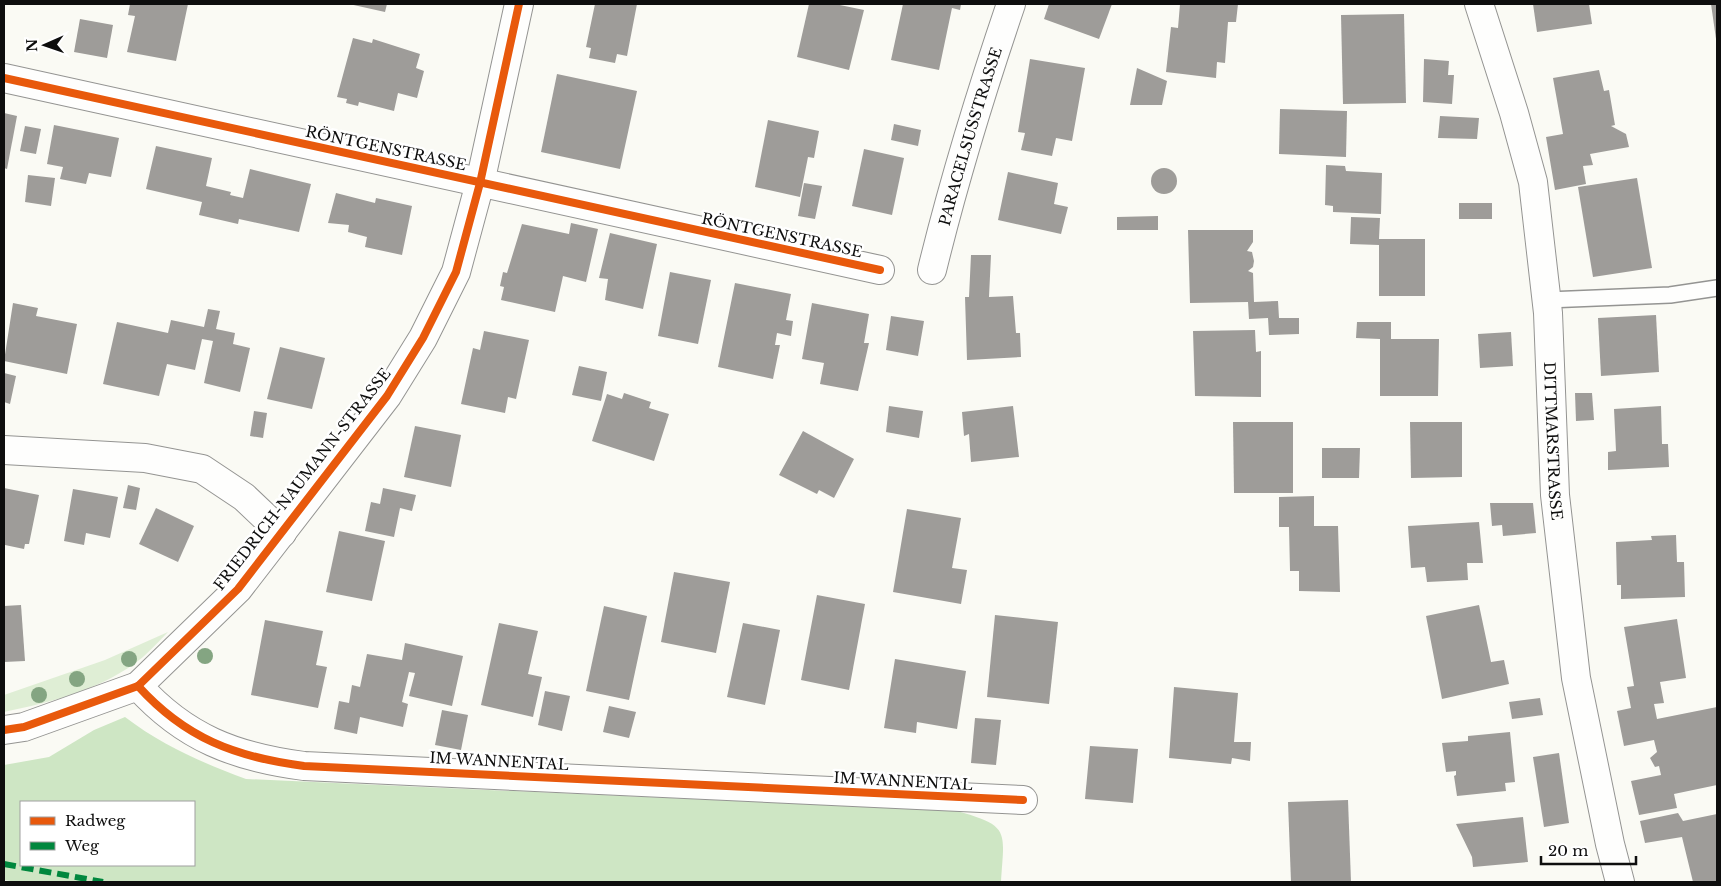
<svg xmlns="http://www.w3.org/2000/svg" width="1721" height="886" viewBox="0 0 1721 886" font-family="'Libre Baskerville',serif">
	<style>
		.green { fill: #dfeed5 }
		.forest { fill: #cee6c4; fill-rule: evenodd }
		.building { fill: #9e9c99 }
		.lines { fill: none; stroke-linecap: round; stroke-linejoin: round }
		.service-casing { stroke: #949492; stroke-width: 18 }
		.minor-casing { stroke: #949492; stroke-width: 30 }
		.service { stroke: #fefefd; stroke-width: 15 }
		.minor { stroke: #fefefd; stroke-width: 28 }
		.quiet { stroke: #00873e; stroke-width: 6; stroke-dasharray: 12 6; stroke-linecap: butt }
		.cycleway-casing { stroke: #fff; stroke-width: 11 }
		.cycleway { stroke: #e8590c; stroke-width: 8 }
		.tree { fill: #84a582 }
		.labels { text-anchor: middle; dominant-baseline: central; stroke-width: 5; stroke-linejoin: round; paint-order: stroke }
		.street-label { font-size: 15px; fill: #0e0e0e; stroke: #fff }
	</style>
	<rect width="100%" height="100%" fill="#fafaf4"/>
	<path class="green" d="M168 632C160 640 152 649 143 657 104 689 52 702 4 712V695L105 660Z"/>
	<path class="forest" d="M125 717C163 746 203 763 246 779L957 811C1011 826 1004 831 1001 882H17L4 880V765L49 757 94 730ZM21 802H194V865H21Z"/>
	<g class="building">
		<path d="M130 4H188L176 61 127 52 135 16 128 15Z"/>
		<path d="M349 4H387L385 12Z"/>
		<path d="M595 4H637L627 56 617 54 615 63 589 58 591 48 586 47Z"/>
		<path d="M809 4H835L864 10 849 70 797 57Z"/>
		<path d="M903 4H961L960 10 952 8 939 70 891 60Z"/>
		<path d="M1049 4H1112L1099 39 1044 19Z"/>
		<path d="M1180 4H1238L1236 22H1228L1225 63 1217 62 1216 78 1166 72 1171 27 1178 28Z"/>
		<path d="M1533 4H1589L1592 24 1537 32Z"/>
		<path d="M1711 4H1717V39H1716Z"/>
		<path d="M1404 14 1406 103 1343 104 1341 15Z"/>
		<path d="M80 19 113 25 107 58 74 52Z"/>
		<path d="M353 38 372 43 373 39 420 54 416 68 424 71 417 98 398 93 394 111 359 102 358 106 346 103 347 99 337 97Z"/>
		<path d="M1030 59 1085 68 1072 141 1056 138 1052 156 1021 150 1025 133 1018 132Z"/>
		<path d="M1424 59 1449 61 1448 75H1454L1452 104 1423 102Z"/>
		<path d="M1137 68 1167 81 1162 105H1130Z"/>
		<path d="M1599 70 1604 91 1609 90 1615 125 1611 126 1626 134 1629 147 1590 154 1593 165 1583 166 1586 184 1555 190 1546 137 1563 134 1553 78Z"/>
		<path d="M557 74 637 91 620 169 541 152Z"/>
		<path d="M1280 109 1347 111 1346 157 1279 154Z"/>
		<path d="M4 113 17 116 7 169 4 168Z"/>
		<path d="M1440 116 1479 118 1477 139 1438 138Z"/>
		<path d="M768 120 819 131 814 158 808 157 800 197 755 187Z"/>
		<path d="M894 124 921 130 918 146 891 140Z"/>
		<path d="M54 125 119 138 111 177 89 173 86 184 60 179 63 167 47 164Z"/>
		<path d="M25 126 41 129 36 154 20 151Z"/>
		<path d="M156 146 212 158 206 186 231 192 230 195 243 198 250 169 311 184 299 232 239 219 238 224 199 215 202 202 146 189Z"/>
		<path d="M864 149 904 158 892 215 852 206Z"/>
		<path d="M1326 165 1345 166 1346 171 1382 173 1381 214 1333 212V206L1325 205Z"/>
		<circle cx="1164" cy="181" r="13"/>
		<path d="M1008 172 1058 183 1054 204 1068 207 1061 234 998 220Z"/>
		<path d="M28 175 55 178 51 206 25 202Z"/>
		<path d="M1637 178 1652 268 1593 277 1578 187Z"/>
		<path d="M804 183 822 186 815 219 798 216Z"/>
		<path d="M336 193 375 203 376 198 412 206 402 255 365 247 367 237 348 232 349 225 328 223Z"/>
		<rect x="1459" y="203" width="33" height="16"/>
		<path d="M1158 216V230H1117V217Z"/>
		<path d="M1351 217 1380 218 1379 239H1425V296H1379V245L1350 244Z"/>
		<path d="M571 223 598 229 586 282 563 276 555 312 501 300 504 287 500 286 503 272 507 273 522 224 569 234Z"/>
		<path d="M1188 230H1253V242L1247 251 1252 252 1254 261 1253 267 1248 271 1253 273 1254 302 1278 301 1279 318H1299V334L1269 335 1268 318 1249 319 1248 302 1190 303Z"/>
		<path d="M610 233 657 244 643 309 605 300 608 279 599 278Z"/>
		<path d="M971 255H991L989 297 1013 296 1016 333H1020L1021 357 967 360 965 297H969Z"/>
		<path d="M670 272 711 280 698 344 658 336Z"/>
		<path d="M735 283 791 294 786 320 793 321 791 336 777 333 775 345H780L773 379 718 367Z"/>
		<path d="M13 303 38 308 36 316 77 324 67 374 4 361Z"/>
		<path d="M812 303 869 314 864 343H869L858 391 820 384 824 363 802 359Z"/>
		<path d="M208 309 220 311 216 329 235 333 233 344 250 348 240 392 204 383 213 341 202 339 195 370 167 364 159 396 103 384 117 322 168 333 171 320 204 327Z"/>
		<path d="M1656 315 1659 372 1601 376 1598 318Z"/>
		<path d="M891 316 924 321 918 356 886 350Z"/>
		<path d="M1357 322H1391V339H1439L1438 396H1380V339L1356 338Z"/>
		<path d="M1255 330 1256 352 1261 351V397L1195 396 1193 331Z"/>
		<path d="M484 331 529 340 516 399 508 397 505 413 461 404 473 348 480 350Z"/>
		<path d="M1511 332 1513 366 1480 368 1478 334Z"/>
		<path d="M280 347 325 358 312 409 267 399Z"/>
		<path d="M579 366 607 372 601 401 572 395Z"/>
		<path d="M4 373 16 376 10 404 4 402Z"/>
		<path d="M624 393 651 402 649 408 669 414 654 461 592 441 607 394 622 399Z"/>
		<path d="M1575 393H1592L1594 420 1576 421Z"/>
		<path d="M889 406 923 411 919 438 886 432Z"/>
		<path d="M1013 406 1019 457 971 462 969 434 964 436 962 412Z"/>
		<path d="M1661 406 1662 444H1668L1669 467 1608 470V452L1616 451 1614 409Z"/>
		<path d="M254 411 267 413 263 438 250 436Z"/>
		<path d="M1233 422H1293V493H1234Z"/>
		<path d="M1410 422H1462V477L1411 478Z"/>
		<path d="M415 426 461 435 451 487 404 477Z"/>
		<path d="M803 431 854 459 834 498 819 490 817 494 779 475Z"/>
		<path d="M1322 448H1360L1359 478H1322Z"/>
		<path d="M128 485 140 488 136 510 123 508Z"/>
		<path d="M4 488 39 495 29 544H25L24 549 5 545Z"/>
		<path d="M383 488 416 495 412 511 400 508 394 537 365 531 371 502 380 504Z"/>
		<path d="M73 489 118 497 110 538 86 533 84 545 64 541Z"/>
		<path d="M1314 496V526H1338L1340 592 1299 591V571H1290L1289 527H1279V497Z"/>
		<path d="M1490 503H1533L1536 533 1503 536 1502 525 1492 526Z"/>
		<path d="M156 508 194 526 178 562 139 544Z"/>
		<path d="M907 509 961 518 952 568 967 570 961 604 893 592Z"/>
		<path d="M1479 522 1483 563H1467L1468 580 1427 582 1425 567 1411 568 1408 526Z"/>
		<path d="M339 531 385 541 372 601 326 592Z"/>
		<path d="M1676 535 1677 562H1684L1685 597 1621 599V585H1617L1616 542 1652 540 1651 536Z"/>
		<path d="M674 572 730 582 716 653 661 642Z"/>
		<path d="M817 595 865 604 849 690 801 680Z"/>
		<path d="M21 605 25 661 4 662V606Z"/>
		<path d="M1479 605 1491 662 1504 660 1509 684 1442 699 1426 616Z"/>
		<path d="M604 606 647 616 629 700 586 691Z"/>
		<path d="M995 615 1058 622 1049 704 987 697Z"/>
		<path d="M1677 619 1686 678 1660 682 1664 703 1654 704 1657 719 1717 707V785L1674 794 1677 808 1639 815 1631 781 1661 775 1659 766 1655 767 1650 758 1657 752 1654 740 1624 746 1617 711 1631 708 1627 687 1634 686 1624 627Z"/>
		<path d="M265 620 323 631 316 665 327 667 318 708 251 695Z"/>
		<path d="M499 623 538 631 528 674 542 677 533 717 481 705Z"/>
		<path d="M743 623 780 630 765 705 727 697Z"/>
		<path d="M405 643 463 656 452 706 409 696 415 673 409 672 402 702 408 704 403 727 360 717 357 734 334 729 339 701 349 703 352 685 360 687 367 654 402 660Z"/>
		<path d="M895 659 966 671 957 729 917 722 916 733 884 728Z"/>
		<path d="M1174 687 1238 693 1234 742H1251L1250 761 1232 758 1231 764 1169 758Z"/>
		<path d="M545 691 570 696 562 731 538 725Z"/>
		<path d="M1540 698 1543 715 1512 719 1509 702Z"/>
		<path d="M609 706 636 712 629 738 603 732Z"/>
		<path d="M442 710 468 715 461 750 435 745Z"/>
		<path d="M975 718 1001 720 996 765 971 763Z"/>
		<path d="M1510 732 1515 782 1505 783 1506 791 1457 796 1454 776 1456 775V771L1446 772 1442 743 1468 741V736Z"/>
		<path d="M1090 746 1138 749 1133 803 1085 799Z"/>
		<path d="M1559 753 1569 823 1544 827 1533 757Z"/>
		<path d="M1348 800 1351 882H1291L1288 802Z"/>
		<path d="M1678 813 1683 821 1717 814V882H1693L1682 837 1645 843 1640 821Z"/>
		<path d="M1523 817 1528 862 1473 867 1472 857 1456 824Z"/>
	</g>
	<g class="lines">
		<g class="service-casing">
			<path id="service" d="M1547 300 1670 295 1717 288"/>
		</g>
		<g class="minor-casing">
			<g id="minor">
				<path id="s1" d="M1479 4 1514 113 1533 182 1548 313 1555 495 1576 678 1610 844 1620 882"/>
				<path d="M4 78 880 270"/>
				<path id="s2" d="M932 270C954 180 981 92 1011 4"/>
				<path d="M4 450 145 458 202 469 244 497 282 533"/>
				<path d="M138 686C185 738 235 757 304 766L1023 800"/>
				<path d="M4 730 24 727 138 686 238 589 387 396 423 338 456 272 480 183 519 4"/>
			</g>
		</g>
		<use href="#service" class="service"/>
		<use href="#minor" class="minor"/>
		<path class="quiet" d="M4 864 103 882"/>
		<g class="cycleway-casing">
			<g id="cycleway">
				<path d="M4 78 880 270"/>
				<path d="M138 686C185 738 235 757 304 766L1023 800"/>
				<path d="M4 730 24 727 138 686 238 589 387 396 423 338 456 272 480 183 519 4"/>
			</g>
		</g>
		<use href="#cycleway" class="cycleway"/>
	</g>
	<g class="tree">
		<circle cx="205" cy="656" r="8"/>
		<circle cx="129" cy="659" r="8"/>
		<circle cx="77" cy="679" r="8"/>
		<circle cx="39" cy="695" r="8"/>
	</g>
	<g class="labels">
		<g class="street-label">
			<text stroke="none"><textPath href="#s2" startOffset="139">PARACELSUSSTRASSE</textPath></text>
			<text transform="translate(386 148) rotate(12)">RÖNTGENSTRASSE</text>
			<text transform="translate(782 235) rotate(12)">RÖNTGENSTRASSE</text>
			<text stroke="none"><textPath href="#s1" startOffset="446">DITTMARSTRASSE</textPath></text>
			<text transform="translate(302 479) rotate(-52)">FRIEDRICH-NAUMANN-STRASSE</text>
			<text transform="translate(499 761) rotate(3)">IM WANNENTAL</text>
			<text transform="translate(903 781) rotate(3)">IM WANNENTAL</text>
		</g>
	</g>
	<rect width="1721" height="886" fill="none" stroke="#0e0e0e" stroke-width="10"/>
	<rect x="20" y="801" width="175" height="65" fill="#ffffff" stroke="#9f9f9f"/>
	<rect x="30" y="817" width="25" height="8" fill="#e8590c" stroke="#9f9f9f"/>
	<text x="65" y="826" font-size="15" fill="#0e0e0e">Radweg</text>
	<rect x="30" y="842" width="25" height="8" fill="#00873e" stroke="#9f9f9f"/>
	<text x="65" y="851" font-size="15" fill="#0e0e0e">Weg</text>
	<g transform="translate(45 45) rotate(268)" stroke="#ffffff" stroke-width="4" paint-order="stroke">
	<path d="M0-4L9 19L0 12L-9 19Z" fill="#0e0e0e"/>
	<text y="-8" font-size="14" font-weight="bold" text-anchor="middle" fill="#0e0e0e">N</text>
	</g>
	<path d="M1541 856v8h95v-8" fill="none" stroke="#0e0e0e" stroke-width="2.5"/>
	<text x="1548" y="856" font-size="15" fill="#0e0e0e" stroke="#ffffff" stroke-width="4" paint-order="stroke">20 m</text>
</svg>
